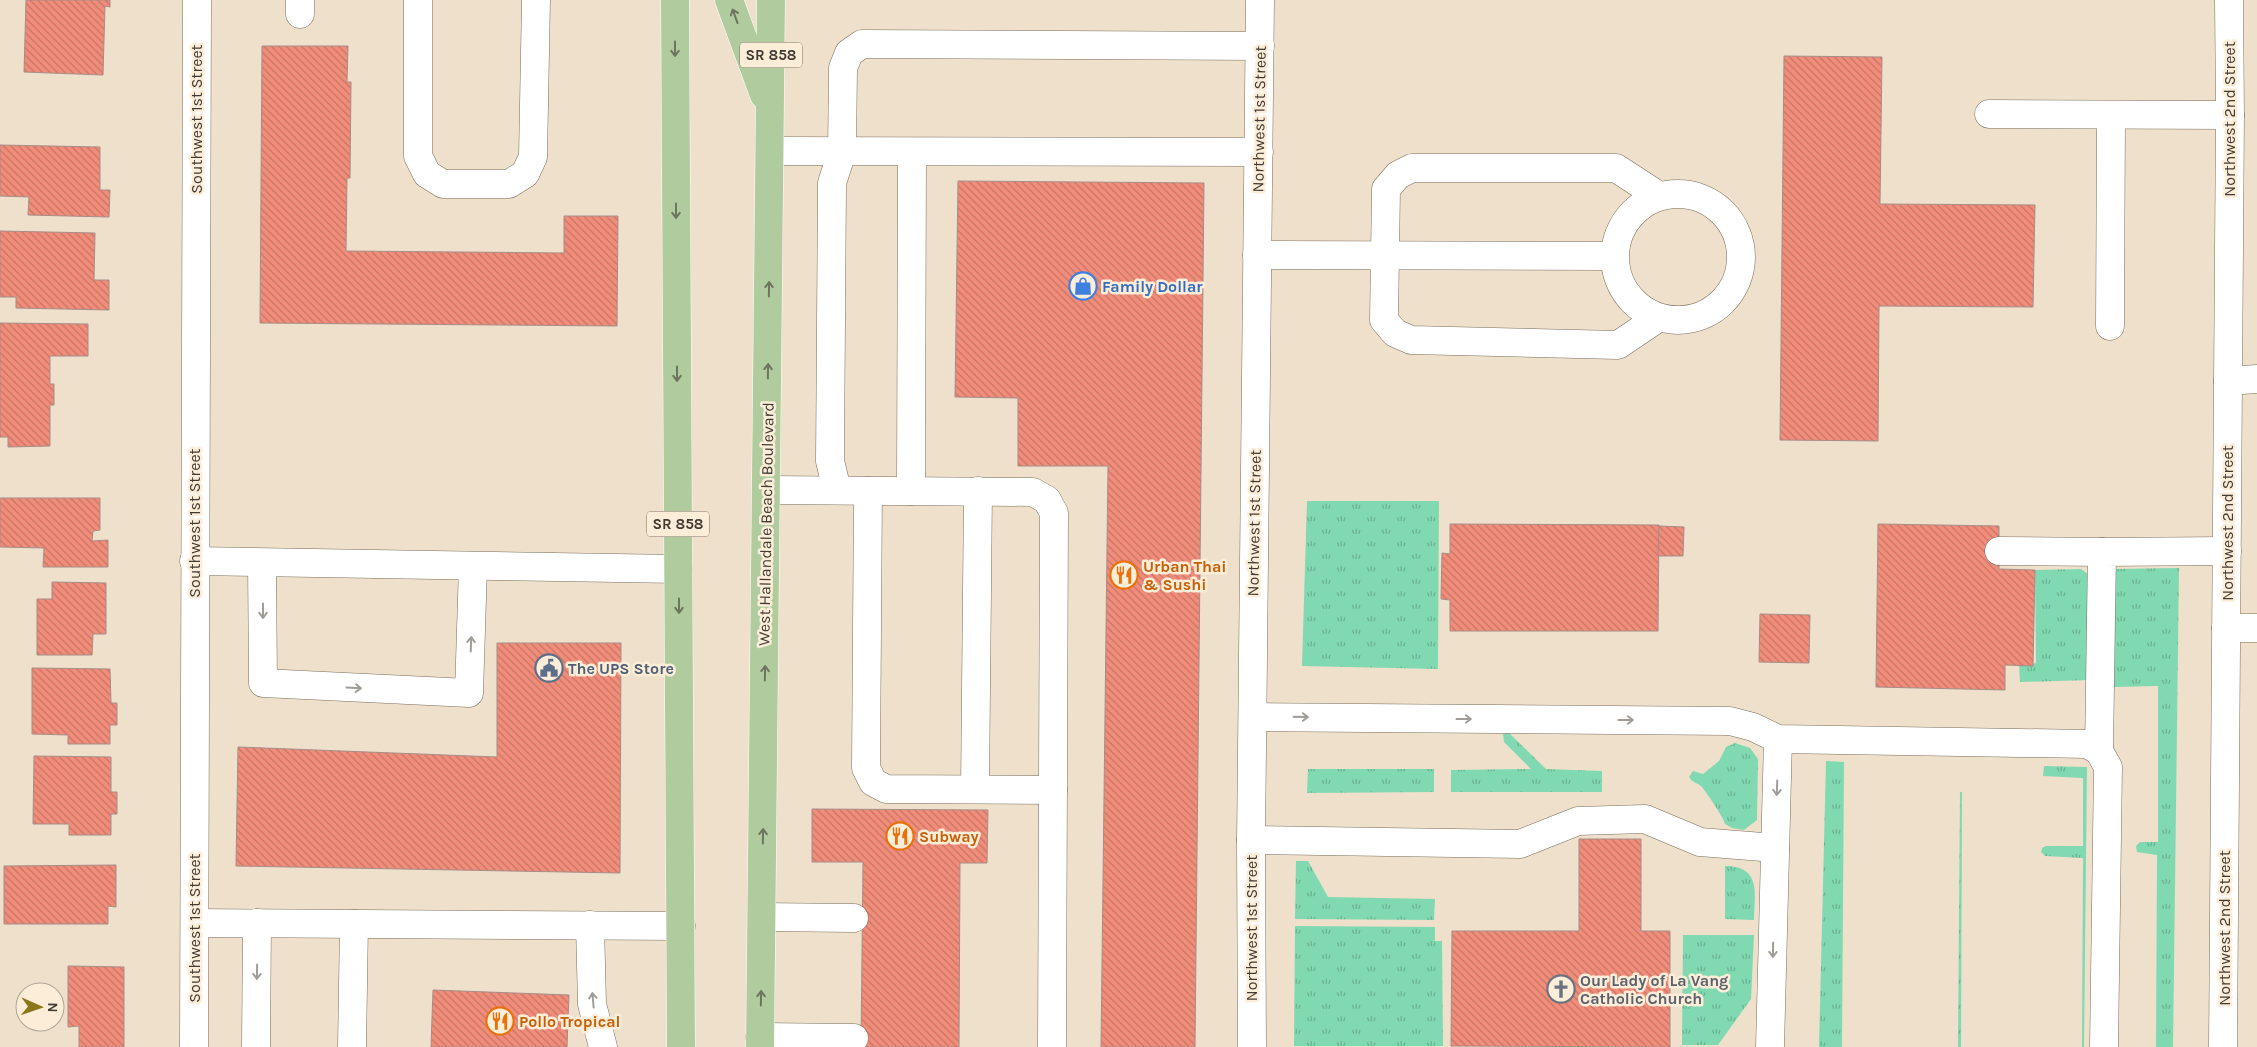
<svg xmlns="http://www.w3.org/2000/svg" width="2257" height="1047" viewBox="0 0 2257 1047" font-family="Karla,sans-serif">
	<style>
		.grass { fill: url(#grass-tufts) }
		.building { fill: url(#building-back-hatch); stroke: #a68d88 }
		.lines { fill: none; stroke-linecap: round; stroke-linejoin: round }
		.minor-casing { stroke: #7a6e5b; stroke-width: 29 }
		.major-casing { stroke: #fff; stroke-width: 29 }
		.minor { stroke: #fff; stroke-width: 28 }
		.major { stroke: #b0cb9e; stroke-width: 28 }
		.oneway { stroke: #6d755e }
		.oneway2 { stroke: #a09d99 }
		.labels { text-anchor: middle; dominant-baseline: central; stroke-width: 5; stroke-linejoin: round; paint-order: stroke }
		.shield { fill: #fcedd8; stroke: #797064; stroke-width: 1 }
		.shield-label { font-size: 15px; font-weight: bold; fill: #413b33 }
		.street-label { font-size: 16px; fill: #413b33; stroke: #fcedd8 }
		.shop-label { font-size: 16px; font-weight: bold; fill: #366cbe; stroke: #fcedd8; text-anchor: start }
		.food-label { font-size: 16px; font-weight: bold; fill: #c56008; stroke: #fcedd8; text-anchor: start }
		.service-label { font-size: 16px; font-weight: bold; fill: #4e5e75; stroke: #fcedd8; text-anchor: start }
		.worship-label { font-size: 16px; font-weight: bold; fill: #5b616d; stroke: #fcedd8; text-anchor: start }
	</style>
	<defs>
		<pattern id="grass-tufts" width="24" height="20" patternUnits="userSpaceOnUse" patternTransform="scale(1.25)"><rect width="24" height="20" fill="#80d9b1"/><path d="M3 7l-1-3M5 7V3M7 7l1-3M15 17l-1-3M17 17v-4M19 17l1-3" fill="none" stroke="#6ab191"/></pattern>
		<pattern id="building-back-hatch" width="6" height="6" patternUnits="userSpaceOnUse" patternTransform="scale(1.25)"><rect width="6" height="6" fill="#f18d7a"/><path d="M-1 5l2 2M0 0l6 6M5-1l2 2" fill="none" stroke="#c57465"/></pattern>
	</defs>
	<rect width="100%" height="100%" fill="#eee0cb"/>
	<g class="grass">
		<path d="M1307 501H1439L1438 669 1302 666Z"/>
		<path d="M2179 568 2173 1047H2156L2157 855 2137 852 2136 846 2140 842H2158V686L2114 687 2113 569Z"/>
		<path d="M2081 569 2089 575 2090 680 2020 682 2019 665 2036 663 2035 570Z"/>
		<path d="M1509 733 1546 769 1602 771V792H1451V770L1531 769 1504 742 1503 734Z"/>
		<path d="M1735 743 1750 748 1758 759 1757 820 1744 830 1732 828 1725 824C1724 818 1705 790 1701 786 1696 782 1693 783 1689 777L1693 771 1703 774 1719 761 1726 747Z"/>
		<path d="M1826 761 1844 762 1842 1047H1819Z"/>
		<path d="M2044 766 2087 767 2084 1047H2082L2083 858 2045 856 2041 852 2042 848 2046 846H2083V778L2043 776Z"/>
		<path d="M1308 769H1434V792L1307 793Z"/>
		<path d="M1960 792H1962L1961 1047H1958Z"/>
		<path d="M1296 861H1308L1328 897 1435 899 1434 920 1295 919Z"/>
		<path d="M1725 866C1761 866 1755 893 1754 920L1725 919Z"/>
		<path d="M1295 926 1435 927V941H1442L1443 1046H1294Z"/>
		<path d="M1683 935H1754L1751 999 1718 1045H1682Z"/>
	</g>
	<g class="building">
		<path d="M26 0H110V7L105 6 103 75 24 72Z"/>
		<path d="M262 46H348L347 82H351L350 178H347L346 251 564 253V216H618L617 326 260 323Z"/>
		<path d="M1784 56 1882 57 1880 204 2035 205 2033 307 1879 306 1878 441 1780 440Z"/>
		<path d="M0 145 100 147V190H110L109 217 28 215 29 197 0 196Z"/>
		<path d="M958 181 1204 183 1195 1047H1101L1108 466H1018V398L955 397Z"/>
		<path d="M0 231 95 233 94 280H109V310L16 308V297H0Z"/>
		<path d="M0 323 88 324V356H50V384H54V405H50V446L8 447V437H0Z"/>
		<path d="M0 498H100V530L93 531 92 541 108 540V567H43L44 548 0 547Z"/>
		<path d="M1450 524 1659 525 1658 631H1450V600L1441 599 1442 553 1450 554Z"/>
		<path d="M1878 524 1999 526V569L2035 570 2033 666 2005 665V690L1876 687Z"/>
		<path d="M1659 526 1684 527 1683 556H1658Z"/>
		<path d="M52 582 106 583V634H93L92 655H37V599H52Z"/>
		<path d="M1760 614 1810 615 1809 663 1759 662Z"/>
		<path d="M497 643H621L620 873 236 866 238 747 497 757Z"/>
		<path d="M32 668 110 669 111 703H117V725H110V744H68V735L32 734Z"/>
		<path d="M34 756 111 757V792H117V814H111V835H69V824H33Z"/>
		<path d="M812 809 988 810 987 863H960L959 1047H861L863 862H812Z"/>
		<path d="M1579 839H1641V931H1670V1047L1451 1046 1452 931H1579Z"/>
		<path d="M116 865V907L108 906V924H4V866Z"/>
		<path d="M68 966 124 967V1047H79V1026L68 1027Z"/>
		<path d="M433 990 569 995 567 1047H431Z"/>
	</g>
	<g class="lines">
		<g class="minor-casing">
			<g id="minor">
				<path d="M418 0V156L427 174 443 184H509L525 174 533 157 536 0"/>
				<path d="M300 14V0"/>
				<path d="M1989 114 2230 115"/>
				<path d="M770 151 1259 152"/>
				<circle cx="1678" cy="257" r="63"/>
				<path d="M1257 255 1614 256"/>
				<path d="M1658 318 1618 345 1411 340 1395 333 1384 320 1385 256 1386 189 1398 175 1412 168H1616L1659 196"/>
				<path d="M2110 326 2111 115"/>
				<path d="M2228 381 2257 379"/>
				<path d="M767 490 1033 492 1047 500 1054 513 1052 1047"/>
				<path d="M837 490 830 461 832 183 842 152 843 68 849 53 862 44 1260 46"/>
				<path d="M868 491 866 768 873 782 886 789 1053 790"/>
				<path d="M911 491 912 152"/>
				<path d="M1999 551 2102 552"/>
				<path d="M194 561 678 569"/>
				<path d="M262 563 263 683 469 693 473 566"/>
				<path d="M2226 628H2257"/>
				<path d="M1253 717 1730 721 1753 727 1778 739 2087 744 2099 751 2108 767 2104 1047"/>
				<path d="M2099 751 2102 552 2227 551"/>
				<path d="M975 789 978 491"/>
				<path d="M1251 840 1520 844 1578 821 1645 819 1700 842 1775 848"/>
				<path d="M762 917 854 918"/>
				<path d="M195 923 681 926"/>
				<path d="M590 925 592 1004 603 1047"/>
				<path d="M760 1037 854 1038"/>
				<path d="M194 1047 197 0"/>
				<path d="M256 1047 257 923"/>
				<path d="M352 1047 354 924"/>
				<path d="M1252 1047 1251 843 1260 0"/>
				<path d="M1770 1047 1778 739"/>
				<path d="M2223 1047 2230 115 2229 0"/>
			</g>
		</g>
		<g class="major-casing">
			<g id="major">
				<path d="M675 0 681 1047"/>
				<path d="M729 0 764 95"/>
				<path d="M760 1047 771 0"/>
			</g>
		</g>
		<use href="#minor" class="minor"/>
		<use href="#major" class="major"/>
	</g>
	<defs><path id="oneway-shaft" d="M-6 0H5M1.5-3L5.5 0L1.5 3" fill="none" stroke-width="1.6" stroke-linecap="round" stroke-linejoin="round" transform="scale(1.25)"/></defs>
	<g class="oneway">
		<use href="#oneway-shaft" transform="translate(735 16) rotate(-110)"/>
		<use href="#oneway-shaft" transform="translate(675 49) rotate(90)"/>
		<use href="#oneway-shaft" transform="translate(676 211) rotate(90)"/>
		<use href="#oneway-shaft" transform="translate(769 289) rotate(-89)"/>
		<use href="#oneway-shaft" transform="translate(768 371) rotate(-89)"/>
		<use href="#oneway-shaft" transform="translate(677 374) rotate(90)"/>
		<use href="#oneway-shaft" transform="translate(679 606) rotate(90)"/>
		<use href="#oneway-shaft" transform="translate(765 673) rotate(-89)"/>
		<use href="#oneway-shaft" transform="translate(763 836) rotate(-89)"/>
		<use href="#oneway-shaft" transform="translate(761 998) rotate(-89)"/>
	</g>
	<g class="oneway2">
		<use href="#oneway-shaft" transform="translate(263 611) rotate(90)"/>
		<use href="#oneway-shaft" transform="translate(471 644) rotate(-88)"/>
		<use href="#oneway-shaft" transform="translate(354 688) rotate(3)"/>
		<use href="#oneway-shaft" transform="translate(1301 717) rotate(1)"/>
		<use href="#oneway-shaft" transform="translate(1464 719)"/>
		<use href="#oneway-shaft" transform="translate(1626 720)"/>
		<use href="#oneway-shaft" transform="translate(1777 788) rotate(92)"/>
		<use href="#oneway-shaft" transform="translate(1773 950) rotate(91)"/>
		<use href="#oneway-shaft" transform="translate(257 972) rotate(91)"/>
		<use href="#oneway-shaft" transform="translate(593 1000) rotate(-95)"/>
	</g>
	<defs>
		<g id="shop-ring" transform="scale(1.4375)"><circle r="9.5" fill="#fcedd8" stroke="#3f7fe0" stroke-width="1.5"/><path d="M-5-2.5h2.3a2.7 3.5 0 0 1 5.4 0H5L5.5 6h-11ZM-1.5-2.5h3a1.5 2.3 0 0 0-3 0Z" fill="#3f7fe0"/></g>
		<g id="restaurant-ring" transform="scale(1.4375)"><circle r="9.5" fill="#fcedd8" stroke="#e8710a" stroke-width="1.5"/><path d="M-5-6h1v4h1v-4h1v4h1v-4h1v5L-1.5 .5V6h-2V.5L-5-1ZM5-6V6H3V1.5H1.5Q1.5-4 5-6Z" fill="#e8710a"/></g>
		<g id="civic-ring" transform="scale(1.4375)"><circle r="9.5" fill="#fcedd8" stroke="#5c6f8a" stroke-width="1.5"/><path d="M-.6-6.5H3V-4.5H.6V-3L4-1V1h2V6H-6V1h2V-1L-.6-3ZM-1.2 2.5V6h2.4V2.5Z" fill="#5c6f8a"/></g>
		<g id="church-ring" transform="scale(1.4375)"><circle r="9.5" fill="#fcedd8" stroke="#6b7280" stroke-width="1.5"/><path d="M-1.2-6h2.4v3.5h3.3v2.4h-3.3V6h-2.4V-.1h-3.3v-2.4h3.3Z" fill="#6b7280"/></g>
	</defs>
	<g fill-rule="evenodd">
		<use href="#shop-ring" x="1083" y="286"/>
		<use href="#restaurant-ring" x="1124" y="575"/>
		<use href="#civic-ring" x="549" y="668"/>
		<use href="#restaurant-ring" x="900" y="836"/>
		<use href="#church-ring" x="1561" y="989"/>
		<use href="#restaurant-ring" x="500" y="1021"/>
	</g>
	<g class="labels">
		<g class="shield">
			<rect x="740" y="42.5" width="62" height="25" rx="4"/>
			<rect x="647" y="511.5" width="62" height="25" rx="4"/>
		</g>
		<g class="shield-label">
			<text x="771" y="55">SR 858</text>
			<text x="678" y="524">SR 858</text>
		</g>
		<g class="street-label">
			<text transform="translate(196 119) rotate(-90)">Southwest 1st Street</text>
			<text transform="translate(1259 119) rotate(-89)">Northwest 1st Street</text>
			<text transform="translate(2229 119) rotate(-90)">Northwest 2nd Street</text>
			<text transform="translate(194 523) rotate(-90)">Southwest 1st Street</text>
			<text transform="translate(1254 523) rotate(-89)">Northwest 1st Street</text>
			<text transform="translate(2227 523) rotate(-90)">Northwest 2nd Street</text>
			<text transform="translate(766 524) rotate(-89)">West Hallandale Beach Boulevard</text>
			<text transform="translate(194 928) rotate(-90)">Southwest 1st Street</text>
			<text transform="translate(1251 928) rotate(-90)">Northwest 1st Street</text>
			<text transform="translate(2224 928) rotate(-90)">Northwest 2nd Street</text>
		</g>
		<g class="shop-label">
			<text x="1102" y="286">Family Dollar</text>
		</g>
		<g class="food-label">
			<text x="1143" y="566">Urban Thai<tspan x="1143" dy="18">&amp; Sushi</tspan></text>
			<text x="919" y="836">Subway</text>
			<text x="519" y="1021">Pollo Tropical</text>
		</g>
		<g class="service-label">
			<text x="568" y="668">The UPS Store</text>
		</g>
		<g class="worship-label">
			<text x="1580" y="980">Our Lady of La Vang<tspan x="1580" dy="18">Catholic Church</tspan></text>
		</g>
	</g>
	<g transform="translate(40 1007) rotate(92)"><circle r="24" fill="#fcedd8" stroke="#b1a696"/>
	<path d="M0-4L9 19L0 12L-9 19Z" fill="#8b761a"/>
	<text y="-8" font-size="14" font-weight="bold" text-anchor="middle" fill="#413b33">N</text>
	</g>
</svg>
